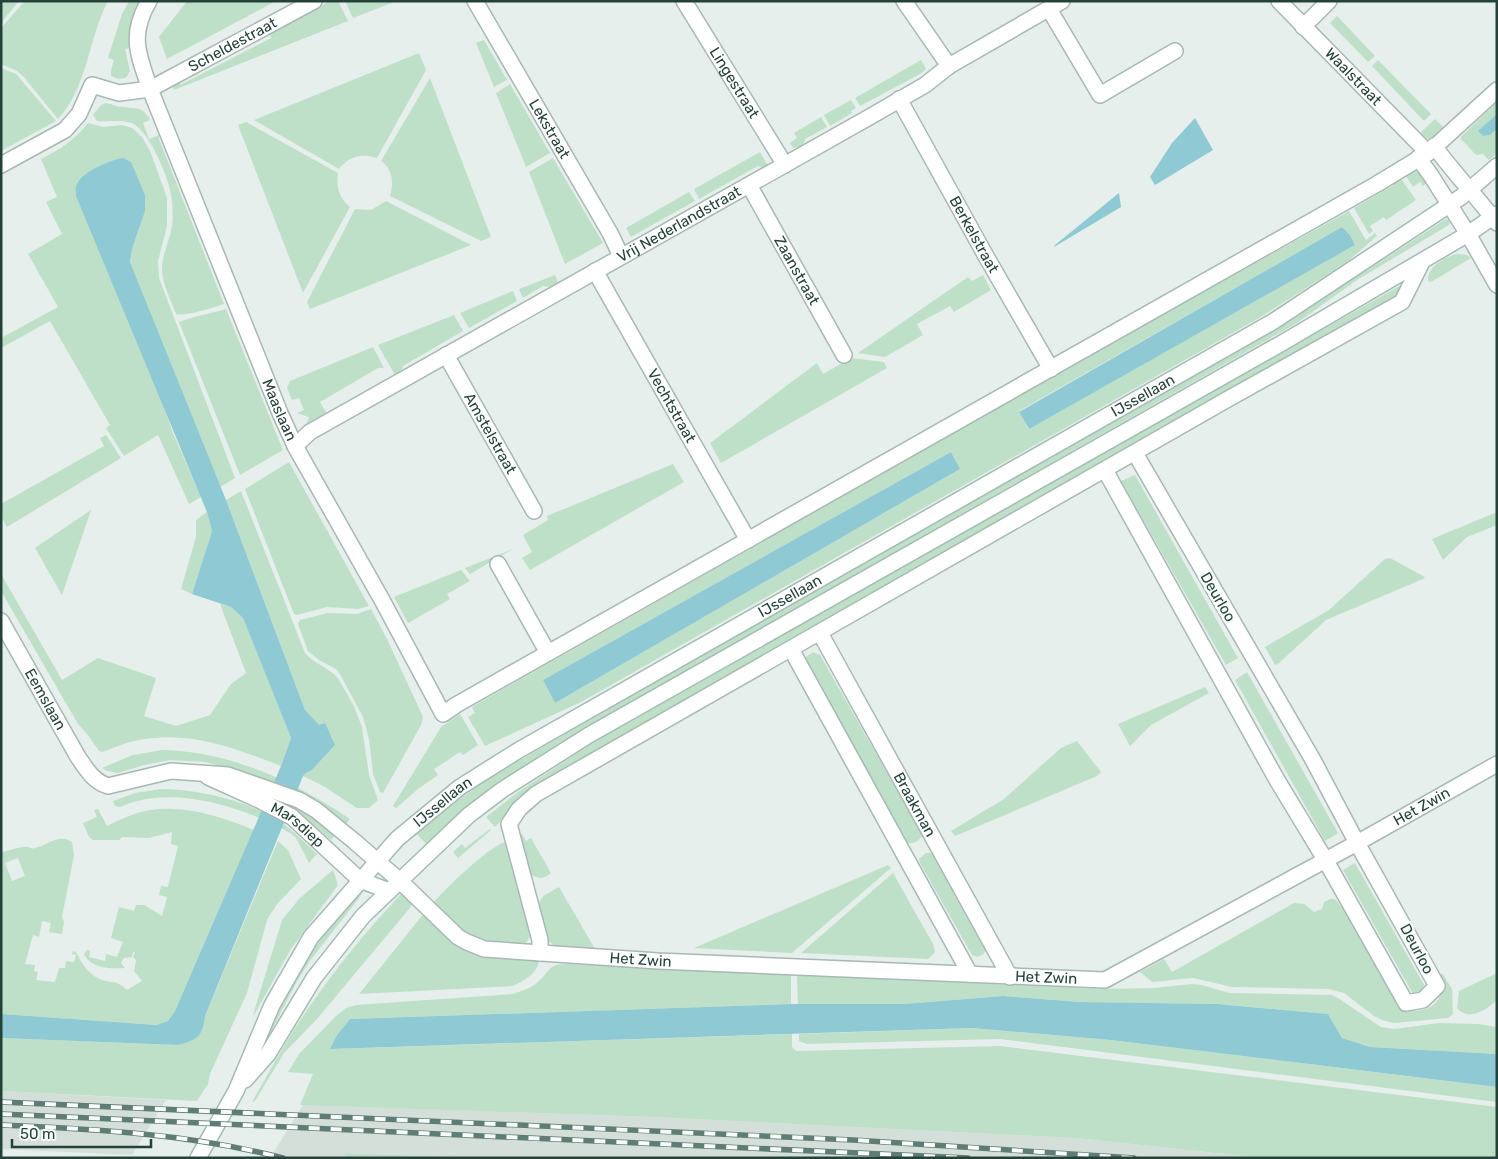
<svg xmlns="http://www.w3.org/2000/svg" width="1498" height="1159" viewBox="0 0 1498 1159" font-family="Rubik,sans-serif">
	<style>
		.built { fill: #d4dfda }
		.green { fill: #bfe0c8; fill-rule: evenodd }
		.water { fill: #8ec9d4 }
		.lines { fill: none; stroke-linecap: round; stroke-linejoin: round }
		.street-casing { stroke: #a8b8b2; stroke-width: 18 }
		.secondary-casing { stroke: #a4bbb3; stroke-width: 18 }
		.street { stroke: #fff; stroke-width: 15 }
		.secondary { stroke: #fff; stroke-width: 15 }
		.rail-casing { stroke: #5f7d75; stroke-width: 5.5 }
		.rail { stroke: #f7fbf9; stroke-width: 4; stroke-dasharray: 11; stroke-linecap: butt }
		.labels { text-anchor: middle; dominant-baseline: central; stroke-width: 5; stroke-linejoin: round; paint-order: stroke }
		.street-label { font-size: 15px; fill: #24423a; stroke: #f7fbf9 }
	</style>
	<rect width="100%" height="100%" fill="#e6efeb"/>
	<g class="built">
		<path d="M1 1091 166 1100 132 1155 1 1149Z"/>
		<path d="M303 1105 652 1117 1076 1138 1262 1158H482L344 1153 347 1158H270Z"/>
	</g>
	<g class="green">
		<path d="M1 1H19L1 23Z"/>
		<path d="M25 1H108C88 39 88 87 58 119L23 76 17 71 1 64V28Z"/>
		<path d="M129 1H142L131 26 130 48 125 49 130 71 126 78 118 79 111 76V70L114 60 108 58 122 14Z"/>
		<path d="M187 1H276L167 59 159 37Z"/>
		<path d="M330 1H338L348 21 174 90 171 84 179 81 181 85 182 84 271 38 270 33Z"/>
		<path d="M345 1H397L353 18Z"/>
		<path d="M1337 16 1375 56 1368 62 1330 23Z"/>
		<path d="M484 40 507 80 494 87 476 43Z"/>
		<path d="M419 53 426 70 377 158C362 153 349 156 339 169L254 120Z"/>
		<path d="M921 60 926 69 920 74 860 106 855 98Z"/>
		<path d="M1378 60 1431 114 1424 121 1372 66Z"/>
		<path d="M1 68 16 74 56 121 1 151Z"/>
		<path d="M430 78 491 237 481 241 390 196C394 184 393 169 381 161Z"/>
		<path d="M510 84 550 153 526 167 496 93Z"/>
		<path d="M851 100 856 108 851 111 852 113 830 126 824 115Z"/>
		<path d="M1497 102V114L1479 131 1483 136 1490 135 1497 129V153L1489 160 1483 154 1476 155 1460 138Z"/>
		<path d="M106 103C112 104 117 107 122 107 136 109 143 106 150 120L143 123 149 139 159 135V139L224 304C216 307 183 317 176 314 171 300 163 285 162 271 161 256 170 241 172 226 173 216 173 205 171 195 169 178 150 134 135 125 124 119 110 122 97 121L93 115 101 105Z"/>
		<path d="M821 117 827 127 805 139 803 146 793 148 790 143 797 138 794 133Z"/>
		<path d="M1435 119 1445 129C1436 137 1429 142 1418 135Z"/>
		<path d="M246 122 338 173C336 187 339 198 350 207L303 293 238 125Z"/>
		<path d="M88 123 103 127 122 125 132 128 142 137 151 153 167 198V226L158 261 159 278 235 478 220 487 130 262 132 249 140 226 82 177 173 433 201 497 189 504 158 435 124 456 106 428 110 425 50 321 1 348V338L58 307 28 254 62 234 46 202 57 197 41 159C59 150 75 140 88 123Z"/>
		<path d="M760 152 768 166 764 168 758 166 699 199 694 189Z"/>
		<path d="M553 158 603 243 565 264 529 172Z"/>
		<path d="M1411 171 1422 173 1429 181 1423 186 1420 182 1413 187 1404 173Z"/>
		<path d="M1399 176 1416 200 1386 220 1384 217 1370 226 1373 231 1369 234 1354 208 1394 185 1395 178Z"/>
		<path d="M689 192 695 201 631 237 626 228Z"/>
		<path d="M386 201 471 245 310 309 307 302 355 209 371 210Z"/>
		<path d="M1349 211 1366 240 1375 233 1377 236 1347 262 1259 318 581 702 485 746 468 717 475 713 472 707 1062 371ZM1342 227 1350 235 1355 245 1028 429 1019 411ZM951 452 960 469 555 703 543 680Z"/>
		<path d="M1446 219 1450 221 1449 225 1357 280 1297 323 561 742 496 785 426 844 416 833 461 798 489 778 756 624 1260 339Z"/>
		<path d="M1457 254 1467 255 1471 258 1431 282 1428 281C1427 267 1444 257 1457 254Z"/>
		<path d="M555 275 558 283 550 287 543 286 523 298 519 289Z"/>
		<path d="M983 275 991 290 954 312 950 306 917 324 923 335 885 357 858 353 968 277 972 281Z"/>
		<path d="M1403 284 1404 294 529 790 522 796 509 812 495 827 486 817 518 792 602 737Z"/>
		<path d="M513 291 517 301 469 328 460 313Z"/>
		<path d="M226 309 283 450 240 475 179 322C194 316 210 314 226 309Z"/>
		<path d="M454 315 463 331 403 366 401 372 395 375 378 345Z"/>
		<path d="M373 347 384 368H378L320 402 327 414 306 425 309 417 297 413 304 410 299 398 292 400 287 388 290 381Z"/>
		<path d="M851 358 884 362 887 368 721 463 710 443 817 363 823 374Z"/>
		<path d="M106 435 121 458 7 527 1 516V504L104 446 100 438Z"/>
		<path d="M289 462 369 606 358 609 327 607 297 615 294 614 245 489Z"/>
		<path d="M673 464 684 482 530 570 522 558 532 552 523 535 548 520 547 516Z"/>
		<path d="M1135 475 1238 658 1226 665 1121 481Z"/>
		<path d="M241 491 305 653C314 664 328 667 338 678L354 706 362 727 369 775 378 800 369 808H357L325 787 303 776 306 773 312 770 335 745 305 710 226 500Z"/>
		<path d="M91 510 62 595 35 548Z"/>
		<path d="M207 512 212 531 192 594 181 589 196 537V520Z"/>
		<path d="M1497 512V525L1467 537 1443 560 1432 539Z"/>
		<path d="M513 549 470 574 465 568Z"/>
		<path d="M1390 558 1425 577 1423 579 1326 620 1279 663 1275 665 1265 647 1329 610 1385 559Z"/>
		<path d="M461 570 470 581 447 594 450 599 408 623 394 597Z"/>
		<path d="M1 574 62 680 98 658 156 678 144 716 176 726 210 715 231 684 246 673 220 604 231 607 243 618 291 738 281 766C235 748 189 730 139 740 126 742 114 748 102 752L99 751 88 735 78 724 1 591Z"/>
		<path d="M371 609 388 641 423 717 421 725 383 793 380 792 373 774 369 739 363 717 341 676 336 669 319 660 308 651 298 624 300 620 328 613 357 614Z"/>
		<path d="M813 652 820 655 921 833 922 836C918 842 912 845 906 842L810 671 806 661V657Z"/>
		<path d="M1247 672 1338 833 1325 841 1235 680Z"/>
		<path d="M1205 687 1209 693 1151 725 1130 746 1118 724Z"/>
		<path d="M460 714 478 745 463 755 460 752 434 769 438 775 418 789 396 808 393 806 441 727Z"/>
		<path d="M1077 741 1101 772 1097 776 955 836 951 831 1004 799 1061 748Z"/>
		<path d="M162 750C230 751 295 782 350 819L344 826 236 771 205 762 170 760 144 765 118 773 107 771 102 768 133 755Z"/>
		<path d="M161 789C198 789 248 801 279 821 293 830 305 843 317 854L309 863 296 838 292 834C244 807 172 783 120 807L115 806 113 801 135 793Z"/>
		<path d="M289 805 298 806 335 835 331 840Z"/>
		<path d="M98 809 107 826C121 819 136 812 151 810 186 805 222 817 254 830L175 1011 168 1021 158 1025 1 1014V852C9 851 17 847 24 847 30 846 30 850 35 848 48 845 59 833 72 842L74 855 62 917 64 922 62 934 49 932 51 923 42 921 39 937 33 935 25 964 35 965 34 971 38 972 36 980 55 982 59 968H65L66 961 74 962 76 955 72 954 73 951 76 952C82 965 91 978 106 981 117 983 118 982 127 990L142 981 134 971 136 960 133 957 135 952H133L132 957 124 958 121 963 125 968C111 969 91 969 84 954L87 950 90 951 89 957 105 961 106 954 117 957 123 942 111 938 119 907 134 911 136 905H144L162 916 167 897 159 895 161 886 168 887 178 846 171 844 172 832 149 838 122 837 119 840H93L89 837 83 823 97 817 94 810ZM18 858 25 876 12 881 5 863Z"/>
		<path d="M490 829 491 830 458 858 453 852 462 844 465 848Z"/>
		<path d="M522 834 526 841 531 838 551 873C543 880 538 879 528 873L518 836Z"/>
		<path d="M278 841 288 850 301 879 277 904 267 920 247 993 210 1074 208 1084 197 1101 1 1091V1038L178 1045C197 1040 203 1037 205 1016Z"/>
		<path d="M505 842 531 931V935L526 943 518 946 472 940 432 904C444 890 488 847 505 842Z"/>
		<path d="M926 853H931L934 856 985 947 986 951 982 955 977 957 972 955 920 863 919 859Z"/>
		<path d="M1355 863 1424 985C1422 991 1419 993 1413 994L1343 870Z"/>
		<path d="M888 865 891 868 792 953 694 948Z"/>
		<path d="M333 870 338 885 291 949 254 1015H253L282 920 299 899Z"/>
		<path d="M893 873 933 944 935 952 928 959 801 953Z"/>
		<path d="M559 887 595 949 557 947 548 941 537 906 543 896Z"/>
		<path d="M361 889 364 890 359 898 309 962 295 985 261 1051C267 1035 273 1019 280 1004 301 962 331 925 361 889Z"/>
		<path d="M402 893 414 903 317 1019 284 1053 255 1101 252 1102C268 1074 283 1046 301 1019 331 974 365 932 402 893Z"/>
		<path d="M1330 899H1335L1343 909 1345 908 1407 1010C1420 1013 1438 1008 1440 993 1441 985 1437 981 1442 973L1452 989 1453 1014 1448 1018 1394 1023 1382 1020 1374 1016 1344 993 1328 989 1232 987 1193 978 1152 982 1140 972 1164 959 1172 972 1294 903 1304 904 1314 912 1322 909 1324 902Z"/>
		<path d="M425 912 442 928 539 960C538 973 524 981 513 986L359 994Z"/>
		<path d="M571 964 788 974 791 976V1004L350 1019 337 1035 331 1049 792 1034V1047L796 1051 1000 1046 1497 1107V1158H1262L1076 1138 652 1117 300 1105 313 1074 288 1072 299 1054 336 1016 346 1008 356 1005 513 994C522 991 531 988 538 982 553 968 547 964 571 964Z"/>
		<path d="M1497 973V1000C1486 1010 1469 1022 1457 1008L1459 991Z"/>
		<path d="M798 975 1100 989 1154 988 1192 984 1202 985 1229 993 1331 995 1338 998 1381 1027 1394 1029 1439 1023 1478 1024 1497 1027V1054L1370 1047 1342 1038 1328 1014 1217 1004 1080 1002 1003 996 904 1004H798L797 978Z"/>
		<path d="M972 1028 1111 1040 1497 1087V1102L1000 1039 807 1044 799 1041V1034Z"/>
		<path d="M344 1153 482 1158H347Z"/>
	</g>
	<g class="water">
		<path d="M1497 114V129L1490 135 1483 136 1478 131Z"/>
		<path d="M1195 118 1213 150 1155 185 1150 177 1172 143Z"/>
		<path d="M123 158 131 162 145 195V211L132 249 130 262 226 500 305 710 319 725 325 723 335 745 312 770 306 773 303 776 205 1016C203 1037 197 1040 178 1045L1 1038V1014L157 1025 168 1021 175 1011 281 766 291 738 243 618 231 607 192 594 212 531 207 512 76 196C76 192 75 187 77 184 82 172 110 160 123 158Z"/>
		<path d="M1119 193 1121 207 1054 247 1055 245Z"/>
		<path d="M1342 227 1350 235 1355 245 1029 429 1019 412Z"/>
		<path d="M951 452 960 469 555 703 543 680Z"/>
		<path d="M1003 996 1080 1002 1217 1004 1328 1014 1342 1038 1370 1047 1497 1054V1087L1111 1040 972 1028 330 1049 337 1035 350 1019 791 1004H904Z"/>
	</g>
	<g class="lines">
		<g class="street-casing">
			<g id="street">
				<path id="s1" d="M149 1C129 35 138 54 150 89L280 413 295 446 382 600 443 714 456 705 1377 184 1428 153 1497 90"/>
				<path id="s2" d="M475 1 610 233 621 256"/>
				<path id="s3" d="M684 1 785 165"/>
				<path d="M904 1 949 66"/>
				<path id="s4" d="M1279 1 1428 153"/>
				<path d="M1049 9 1100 95 1175 51"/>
				<path d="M1303 27 1329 1"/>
				<path id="s5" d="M899 99 987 258 1051 369"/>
				<path d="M1434 146C1454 173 1477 197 1497 223"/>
				<path d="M1418 158 1430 174 1468 234 1497 285"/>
				<path id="s6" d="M1 165 65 130 79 114 92 85 119 93 150 89 314 1"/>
				<path id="s7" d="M749 185 844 355"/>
				<path id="s8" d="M595 271 748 540"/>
				<path id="s9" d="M446 355 534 511"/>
				<path id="s10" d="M295 446 310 432 866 119 925 85 949 66 1062 1"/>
				<path d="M1105 470 1277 780 1326 861 1406 1003 1423 1000 1437 986 1432 977 1357 843 1313 760 1135 453"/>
				<path d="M498 564 548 653"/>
				<path id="s11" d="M1 621 78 757C87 770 93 781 108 786L171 771 228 775 299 800 316 810 354 841 400 881 458 937 467 942 484 949 658 961 1105 980 1357 843 1497 764"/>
				<path id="s12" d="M820 633 1010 977"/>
				<path d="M791 649 970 974"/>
				<path id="s13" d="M208 777 261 801 292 817 360 880 389 891"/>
				<path d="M540 953V940L509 824 519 809 536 794 1228 399 1402 302 1422 262"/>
			</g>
		</g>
		<g class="secondary-casing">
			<g id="secondary">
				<path d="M245 1080 268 1054 314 978 363 916 469 815 502 790 589 735 1282 343 1468 234 1497 214"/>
				<path id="s14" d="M198 1158 236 1091 272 1005 311 937 397 839 460 787 519 750 1274 321 1461 197 1497 166"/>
			</g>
		</g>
		<use href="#street" class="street"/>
		<use href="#secondary" class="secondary"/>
		<g class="rail-casing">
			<g id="rail">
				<path d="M1 1102 853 1140 1134 1158"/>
				<path d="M1 1114 968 1158"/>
				<path d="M1 1125C96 1129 190 1134 283 1158"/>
			</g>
		</g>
		<use href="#rail" class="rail"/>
	</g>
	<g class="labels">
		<g class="street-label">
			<text stroke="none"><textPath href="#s6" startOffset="279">Scheldestraat</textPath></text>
			<text stroke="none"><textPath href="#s4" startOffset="106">Waalstraat</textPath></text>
			<text stroke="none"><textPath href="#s3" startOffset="96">Lingestraat</textPath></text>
			<text stroke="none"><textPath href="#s2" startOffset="148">Lekstraat</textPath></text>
			<text stroke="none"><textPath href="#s10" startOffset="444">Vrij Nederlandstraat</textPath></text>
			<text stroke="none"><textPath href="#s5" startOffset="155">Berkelstraat</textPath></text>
			<text stroke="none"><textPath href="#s7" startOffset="98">Zaanstraat</textPath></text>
			<text stroke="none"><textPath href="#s14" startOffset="1248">IJssellaan</textPath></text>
			<text stroke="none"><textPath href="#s8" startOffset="155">Vechtstraat</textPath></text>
			<text stroke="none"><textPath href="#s1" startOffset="438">Maaslaan</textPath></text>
			<text stroke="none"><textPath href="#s9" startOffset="90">Amstelstraat</textPath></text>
			<text stroke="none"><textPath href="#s14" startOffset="842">IJssellaan</textPath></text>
			<text transform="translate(1218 597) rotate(60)">Deurloo</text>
			<text stroke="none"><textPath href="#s11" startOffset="90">Eemslaan</textPath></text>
			<text stroke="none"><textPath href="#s14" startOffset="438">IJssellaan</textPath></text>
			<text stroke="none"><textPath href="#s12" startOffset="196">Braakman</textPath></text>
			<text stroke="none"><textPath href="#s11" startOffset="1618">Het Zwin</textPath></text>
			<text stroke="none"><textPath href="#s13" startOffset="102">Marsdiep</textPath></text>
			<text transform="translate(1417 949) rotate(62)">Deurloo</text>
			<text stroke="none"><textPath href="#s11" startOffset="792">Het Zwin</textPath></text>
			<text stroke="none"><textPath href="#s11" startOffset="1198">Het Zwin</textPath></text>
		</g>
	</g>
	<rect width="1498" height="1159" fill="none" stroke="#24423a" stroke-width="5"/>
	<path d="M12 1139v8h139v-8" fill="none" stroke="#24423a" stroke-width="2.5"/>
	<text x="20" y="1139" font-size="15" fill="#24423a" stroke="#f7fbf9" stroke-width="4" paint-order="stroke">50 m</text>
</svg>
